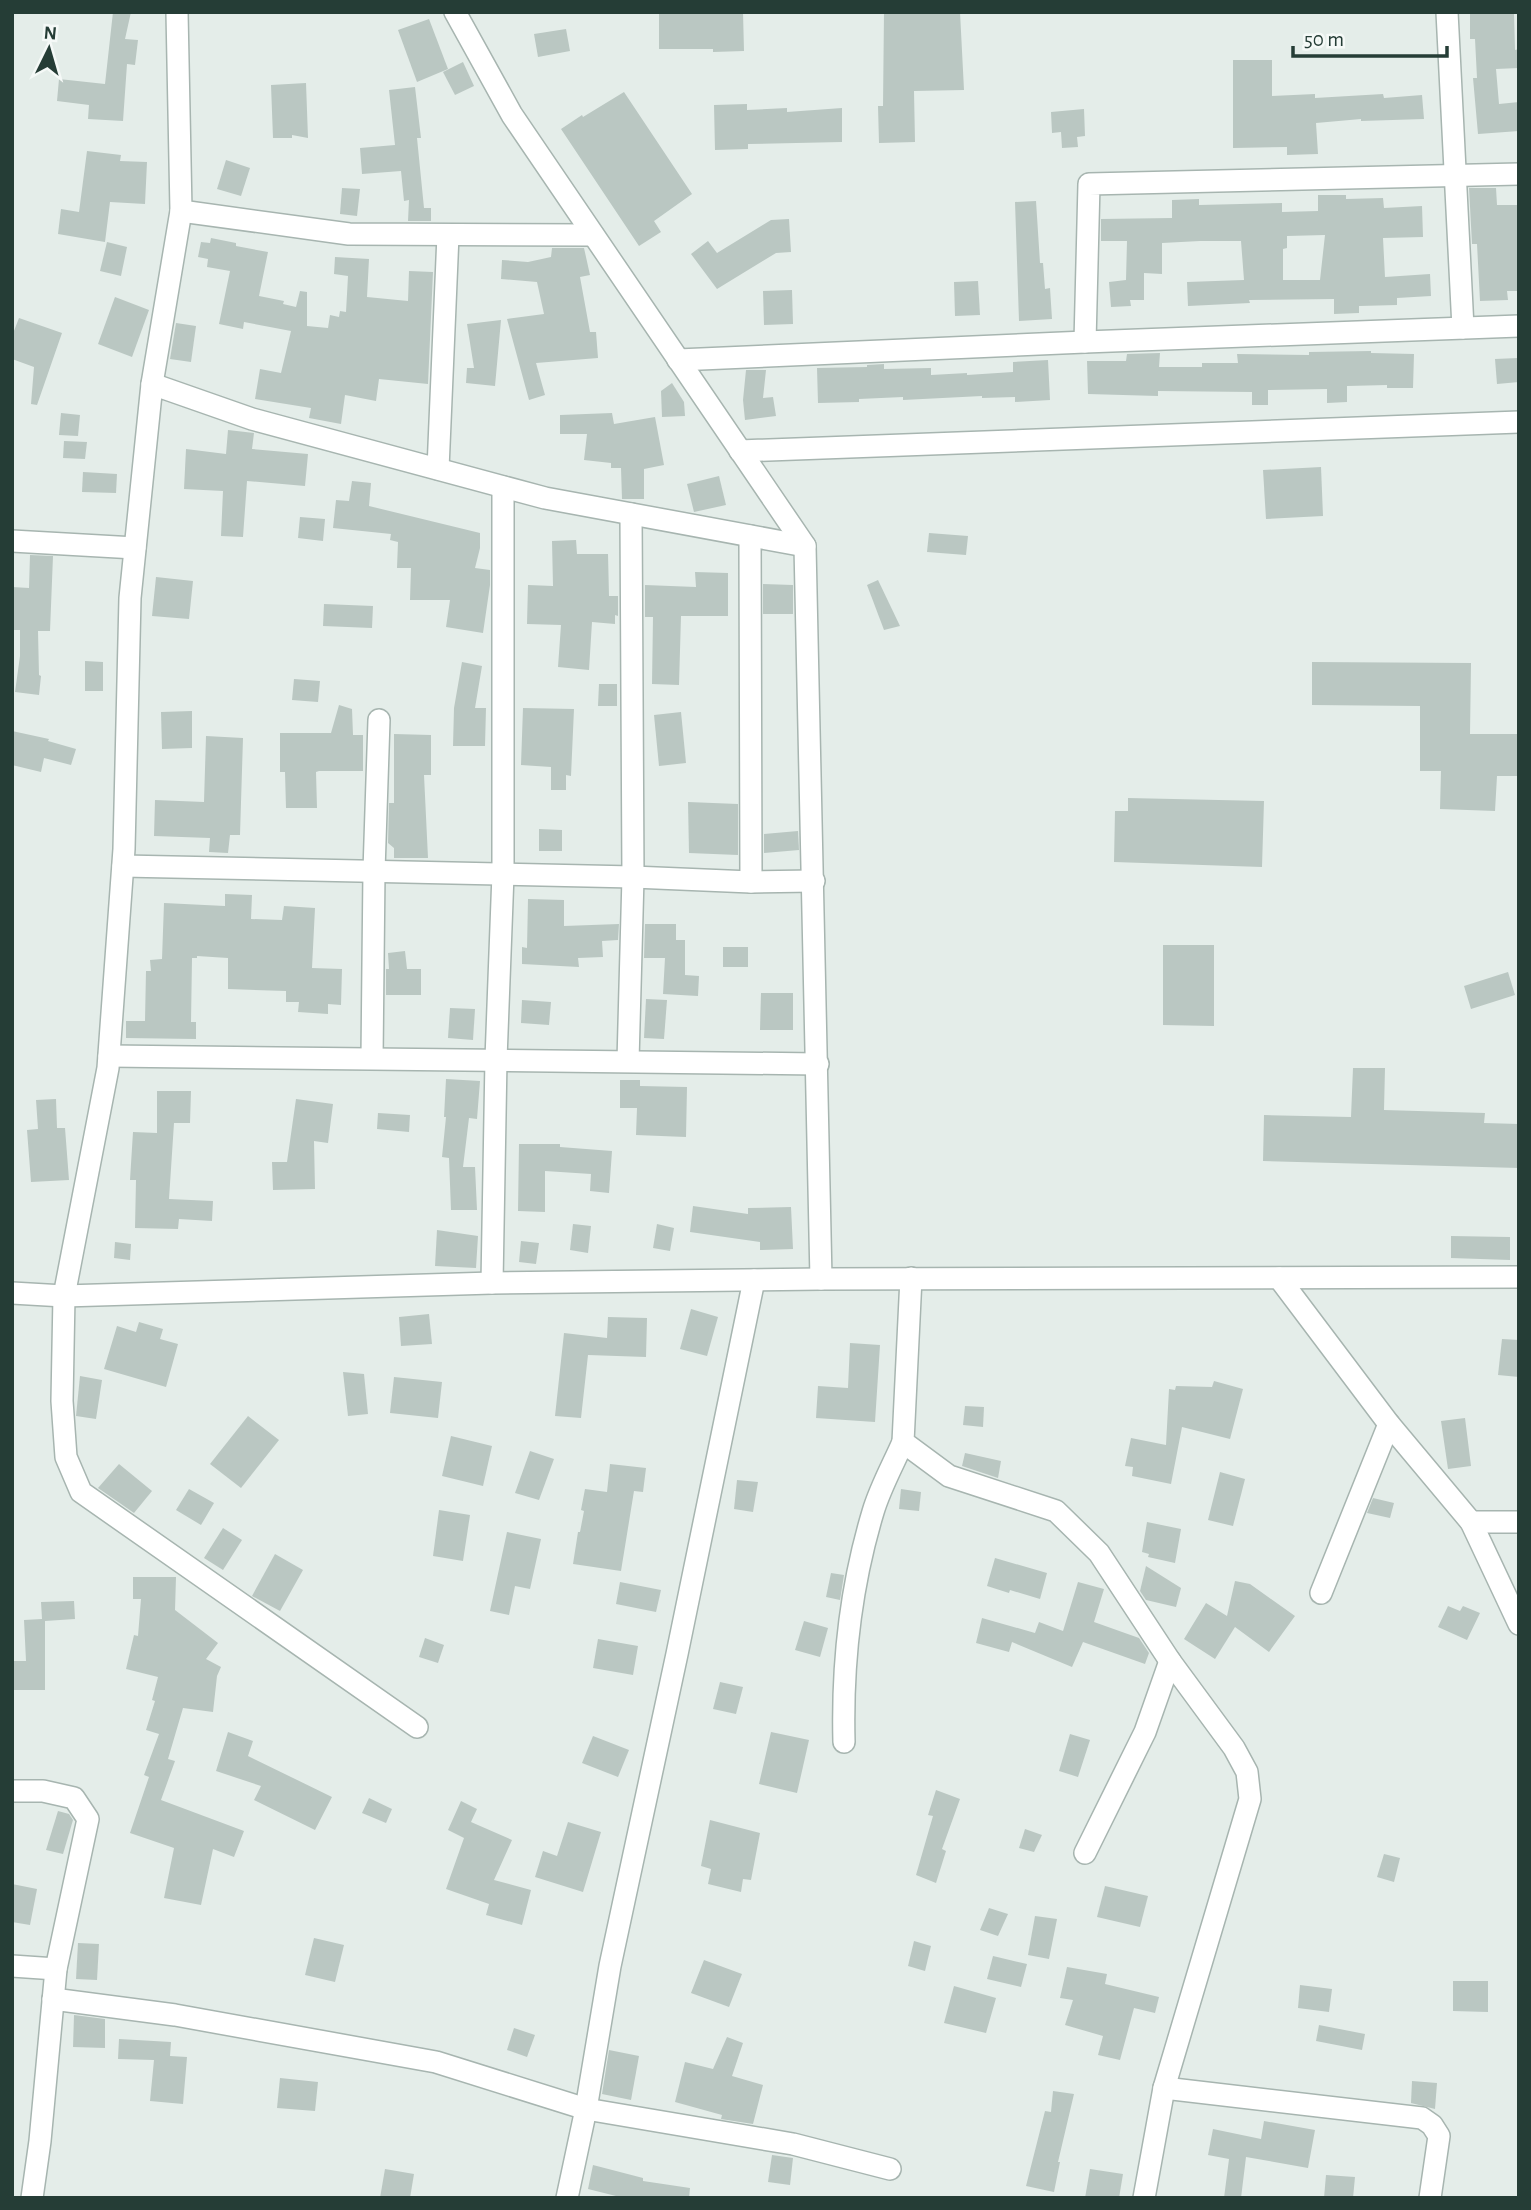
<svg xmlns="http://www.w3.org/2000/svg" width="1531" height="2210" viewBox="0 0 1531 2210" font-family="'Alegreya Sans',sans-serif">
	<style>
		.building { fill: #bac7c2; fill-rule: evenodd }
		.lines { fill: none; stroke-linecap: round; stroke-linejoin: round }
		.street-casing { stroke: #a7b5b0; stroke-width: 24 }
		.street { stroke: #fff; stroke-width: 21 }
	</style>
	<rect width="100%" height="100%" fill="#e4ede9"/>
	<g class="building">
		<path d="M113 12H131L125 39 138 40 135 65 127 64 123 121 88 119 89 105 57 101 59 79 105 84Z"/>
		<path d="M659 12H743L744 51 713 52V49H659Z"/>
		<path d="M884 12H960L964 90 914 91 915 142 879 143 878 106H883Z"/>
		<path d="M1514 13 1515 50 1519 49V68L1496 69 1499 104 1519 102V131L1478 134 1473 78H1477L1475 39H1470V14Z"/>
		<path d="M429 19 448 69 417 82 398 30Z"/>
		<path d="M566 29 570 51 538 57 534 34Z"/>
		<path d="M1233 60H1272V96L1315 94V98L1383 94 1384 98 1422 95 1424 119 1361 121V119L1316 123 1318 154 1287 155V147L1233 148Z"/>
		<path d="M463 62 474 86 455 95 443 72Z"/>
		<path d="M306 83 308 138 292 135V138H273L271 85Z"/>
		<path d="M415 87 421 138H417L424 208H431V221H408L409 200 404 201 401 171 362 174 360 148 395 145 389 90Z"/>
		<path d="M624 92 692 194 654 221 661 232 639 246 561 129 582 115 583 117Z"/>
		<path d="M747 104V110L787 108V112L842 108V142L748 144V149L715 150 714 105Z"/>
		<path d="M1084 109 1085 136 1077 137 1078 147 1062 148 1061 132 1052 133 1051 112Z"/>
		<path d="M87 151 121 155 120 161 147 162 145 204 110 202 105 242 58 234 61 209 79 212Z"/>
		<path d="M226 160 250 168 241 196 217 189Z"/>
		<path d="M342 188 360 189 357 216 340 214Z"/>
		<path d="M1469 188H1496L1497 205H1519V291H1507L1508 300 1480 301 1477 244H1472Z"/>
		<path d="M1318 195H1346V199L1383 198 1384 208 1422 206 1423 237 1383 238 1385 277 1430 274 1431 296 1397 298V305L1359 306V313L1334 314V299L1249 300 1250 303 1188 306 1187 282 1244 280 1241 241H1200L1162 243V274L1144 273V300H1130L1131 306 1111 307 1109 282 1126 280 1127 241H1101V219L1172 218V200L1199 199V205L1282 203V212L1318 211ZM1325 235 1320 280H1283V249L1287 248V236Z"/>
		<path d="M1036 201 1040 263H1043L1045 289 1050 288 1052 319 1019 321 1015 202Z"/>
		<path d="M789 219 791 252 776 253 717 289 691 254 708 241 717 253 771 220Z"/>
		<path d="M211 238 236 243V246L268 252 259 296 284 301 283 304 296 307 300 291 307 292V326L328 328 330 315 339 317 340 311 346 312 348 276 334 274 335 257 369 259 367 297 408 301 409 271 433 272 428 384 379 379 376 401 345 395 341 424 309 418 311 408 255 399 260 369 281 373 291 331 244 322 243 329 219 324 230 271 207 267 208 259 198 257 201 242 210 243Z"/>
		<path d="M107 242 127 247 121 276 100 271Z"/>
		<path d="M552 248H584L590 275 580 277 590 332H596L598 358 536 363 545 395 529 400 507 319 544 314 537 282 501 279 502 260 528 262 551 257Z"/>
		<path d="M978 281 980 315 955 316 954 282Z"/>
		<path d="M792 290 793 324 764 325 763 291Z"/>
		<path d="M115 297 149 310 132 357 98 344Z"/>
		<path d="M19 318 62 333 37 405 31 404 34 367 12 359V336Z"/>
		<path d="M501 320 495 386 466 383 467 368H474L467 324Z"/>
		<path d="M176 323 196 326 191 362 170 359Z"/>
		<path d="M1371 351V353L1414 354 1413 388H1387V385L1347 386V402L1327 403V389L1268 390V405H1252V392L1158 391V396L1088 394 1087 361H1126L1127 354 1160 353 1159 367H1202V363H1238L1237 354 1309 355V352Z"/>
		<path d="M1518 358 1519 382 1497 384 1495 359Z"/>
		<path d="M1048 360 1050 400 1015 402V397L982 398V396L903 400V397L859 399V402L818 403 817 368 867 367V365L884 364V369L931 368V375L967 373V375L1013 372V362Z"/>
		<path d="M746 370H766L763 398 773 397 776 416 745 420 743 400Z"/>
		<path d="M672 383 684 402 685 416 662 417 661 391Z"/>
		<path d="M61 413 80 415 78 436 59 435Z"/>
		<path d="M612 413 614 424 655 417 664 465 644 469V499H622L621 468H611V463L584 460 587 434H560V415Z"/>
		<path d="M228 430 254 433 252 449 308 454 305 486 247 481 243 537 221 536 223 491 184 489 186 449 226 454Z"/>
		<path d="M64 441 87 442 85 459 63 458Z"/>
		<path d="M1321 467 1323 516 1266 519 1263 470Z"/>
		<path d="M83 472 117 474 116 493 82 492Z"/>
		<path d="M719 476 726 505 694 512 687 484Z"/>
		<path d="M352 481 371 483 369 506 480 533V548L475 568 490 570V585L483 633 446 627 450 600H410L411 568H397L398 542 390 540 391 534 333 528 336 500 349 501Z"/>
		<path d="M300 517 325 519 323 541 298 538Z"/>
		<path d="M929 533 968 536 966 555 927 552Z"/>
		<path d="M576 540 577 554H608L609 596H618V616L615 615V624L592 622 589 670 558 667 561 625 527 624 528 585 553 586 552 541Z"/>
		<path d="M30 555 53 556 50 631H38L39 675 41 676 39 695 15 692 20 656V630H12V587L29 588Z"/>
		<path d="M695 572 728 573V616H681L679 685 652 684 653 617H645V585L696 587Z"/>
		<path d="M156 577 193 581 189 619 152 616Z"/>
		<path d="M878 580 900 626 884 630 867 585Z"/>
		<path d="M763 584 793 585V614H763Z"/>
		<path d="M324 604 373 606 372 628 323 626Z"/>
		<path d="M85 661 103 662V691H85Z"/>
		<path d="M462 662 482 666 475 708H486L485 746H453L454 708Z"/>
		<path d="M1312 662 1471 663 1470 734H1519V776H1497L1495 811 1440 809 1441 771H1420V706L1312 705Z"/>
		<path d="M294 679 320 681 318 702 292 700Z"/>
		<path d="M599 684H617V706H598Z"/>
		<path d="M339 705 352 709 353 735H363V771H319L316 772 317 808H286L285 772H280V733H331Z"/>
		<path d="M523 708 574 709 571 776 566 775V790H551V767L521 765Z"/>
		<path d="M192 711V748L162 749 161 712Z"/>
		<path d="M681 712 686 763 659 766 654 715Z"/>
		<path d="M12 731 49 739 48 741 76 749 71 765 44 758 41 772 12 765Z"/>
		<path d="M394 734 431 735V775H424L428 858H394V848L388 843 389 803H394Z"/>
		<path d="M206 736 243 738 240 835H230L228 853 209 852 210 838 154 836 155 800 204 802Z"/>
		<path d="M1128 798 1264 801 1262 867 1114 862 1115 811H1128Z"/>
		<path d="M688 802 738 804V855L689 853Z"/>
		<path d="M539 829 562 830V851H539Z"/>
		<path d="M798 831 799 850 764 853V834Z"/>
		<path d="M225 894 252 895 251 919 282 920 284 906 315 908 312 968 342 969 341 1005 328 1004V1014L298 1012 299 1002H286V991L228 989V958L197 956V958H192L191 1022H196V1039L126 1038V1021H145L146 971H151L150 960 162 959 164 903 225 906Z"/>
		<path d="M528 899 564 900V926L619 924 618 940 602 941 603 957 578 958 579 967 522 964V947L527 948Z"/>
		<path d="M645 924H676V940H685V975L699 976 698 996 663 994 665 958H644Z"/>
		<path d="M1163 945H1214V1026L1163 1025Z"/>
		<rect x="723" y="947" width="25" height="20"/>
		<path d="M405 951 407 969H421V995H386V969H389L388 953Z"/>
		<path d="M1508 972 1515 995 1471 1009 1464 986Z"/>
		<path d="M761 993H793V1030H760Z"/>
		<path d="M646 999 667 1000 664 1039 644 1038Z"/>
		<path d="M522 1000 551 1002 549 1025 521 1023Z"/>
		<path d="M450 1008 475 1009 473 1040 448 1038Z"/>
		<path d="M1353 1068H1385L1384 1110 1485 1113 1484 1123 1519 1124V1168L1263 1161 1264 1115 1351 1117Z"/>
		<path d="M446 1079 480 1081 477 1119 469 1118 463 1167H475L477 1210H451L449 1158 442 1157 446 1117H444Z"/>
		<path d="M620 1080H640V1086L687 1087 686 1137 636 1135 637 1108H620Z"/>
		<path d="M157 1091H191L190 1123H174L169 1199 213 1201 212 1221 179 1219 178 1229 135 1228 136 1180H130L133 1132 157 1133Z"/>
		<path d="M56 1099 57 1128H65L69 1180 31 1182 27 1130 38 1129 36 1100Z"/>
		<path d="M296 1099 333 1104 328 1143 314 1141 315 1189 273 1190 272 1162H287Z"/>
		<path d="M378 1113 410 1115 409 1132 377 1129Z"/>
		<path d="M519 1144H560V1147L612 1151 609 1193 590 1191 591 1174 545 1171V1212L518 1211Z"/>
		<path d="M693 1206 748 1214V1208L791 1207 793 1249 760 1250V1242L690 1232Z"/>
		<path d="M573 1224 591 1226 588 1253 570 1250Z"/>
		<path d="M657 1224 674 1228 670 1251 653 1248Z"/>
		<path d="M437 1230 478 1236 476 1268 435 1266Z"/>
		<path d="M1451 1236 1510 1237V1260L1451 1258Z"/>
		<path d="M521 1241 539 1243 536 1264 519 1262Z"/>
		<path d="M115 1242 131 1244 130 1260 114 1258Z"/>
		<path d="M691 1309 718 1317 707 1356 680 1349Z"/>
		<path d="M429 1314 432 1344 401 1346 399 1317Z"/>
		<path d="M608 1317 647 1318 646 1357 588 1355 581 1418 555 1416 564 1333 607 1338Z"/>
		<path d="M139 1322 163 1329 160 1339 178 1344 166 1387 104 1369 117 1326 136 1332Z"/>
		<path d="M1502 1339 1519 1340V1377L1498 1375Z"/>
		<path d="M850 1343 880 1345 875 1422 816 1418 818 1386 848 1388Z"/>
		<path d="M343 1372 364 1374 368 1414 348 1416Z"/>
		<path d="M80 1376 102 1380 96 1419 76 1416Z"/>
		<path d="M394 1377 442 1382 438 1418 390 1413Z"/>
		<path d="M1214 1381 1243 1389 1230 1439 1182 1427 1171 1484 1132 1476 1133 1467 1125 1466 1131 1438 1166 1445 1169 1389 1175 1390 1176 1386 1212 1387Z"/>
		<path d="M965 1406 984 1407 983 1427 963 1425Z"/>
		<path d="M248 1416 279 1440 241 1488 210 1464Z"/>
		<path d="M1465 1418 1471 1466 1448 1469 1441 1421Z"/>
		<path d="M451 1436 492 1446 483 1486 442 1476Z"/>
		<path d="M530 1451 554 1459 539 1500 515 1493Z"/>
		<path d="M965 1453 1001 1461 998 1478 962 1466Z"/>
		<path d="M119 1464 152 1491 134 1513 98 1488Z"/>
		<path d="M610 1464 646 1468 643 1492 634 1491 621 1571 573 1564 578 1532H580L584 1511 581 1510 585 1489 607 1492Z"/>
		<path d="M1220 1472 1245 1479 1233 1526 1208 1520Z"/>
		<path d="M737 1480 758 1482 753 1512 734 1509Z"/>
		<path d="M189 1489 214 1503 201 1525 176 1510Z"/>
		<path d="M901 1489 921 1492 919 1511 899 1509Z"/>
		<path d="M1373 1498 1394 1503 1390 1518 1367 1513Z"/>
		<path d="M439 1510 470 1515 463 1561 433 1556Z"/>
		<path d="M1147 1522 1181 1529 1175 1563 1148 1557 1149 1554 1142 1552Z"/>
		<path d="M223 1528 242 1540 223 1570 204 1558Z"/>
		<path d="M507 1532 541 1539 530 1589 515 1586 509 1615 490 1611Z"/>
		<path d="M275 1554 303 1570 280 1611 252 1596Z"/>
		<path d="M995 1558 1047 1573 1040 1599 1010 1590 1009 1593 987 1586Z"/>
		<path d="M1146 1566 1181 1588 1176 1607 1146 1600 1140 1591Z"/>
		<path d="M831 1573 844 1575 840 1600 826 1597Z"/>
		<path d="M133 1577H176L175 1610 218 1643 206 1659 221 1667 217 1676 213 1712 183 1708 168 1759 175 1761 161 1800 244 1831 234 1857 213 1849 201 1905 164 1898 174 1848 130 1833 149 1777 144 1775 159 1734 146 1730 155 1701 152 1700 158 1677 126 1669 134 1635 138 1636 141 1599H133Z"/>
		<path d="M1235 1581 1250 1584 1295 1616 1269 1652 1235 1627 1215 1659 1184 1639 1206 1603 1227 1616Z"/>
		<path d="M620 1582 661 1590 656 1612 616 1604Z"/>
		<path d="M1078 1582 1104 1589 1094 1622 1139 1638 1149 1653 1145 1664 1083 1642 1072 1667 1012 1642 1009 1652 976 1643 982 1618 1035 1633 1039 1622 1063 1631Z"/>
		<path d="M74 1601 75 1619 45 1621V1690H12V1661H26L24 1620 42 1619 41 1602Z"/>
		<path d="M1448 1606 1460 1611 1463 1606 1480 1613 1467 1640 1438 1627Z"/>
		<path d="M804 1621 828 1628 820 1657 795 1650Z"/>
		<path d="M425 1638 444 1645 438 1663 419 1657Z"/>
		<path d="M598 1639 638 1646 633 1675 593 1668Z"/>
		<path d="M720 1682 743 1687 736 1714 713 1709Z"/>
		<path d="M228 1732 253 1741 248 1756 332 1797 315 1830 254 1800 261 1786 216 1771Z"/>
		<path d="M771 1732 809 1740 797 1793 759 1784Z"/>
		<path d="M1070 1734 1090 1740 1078 1777 1059 1771Z"/>
		<path d="M593 1736 629 1750 618 1777 582 1763Z"/>
		<path d="M936 1790 960 1799 942 1849 946 1851 936 1883 916 1875 933 1816 928 1815Z"/>
		<path d="M369 1798 392 1809 386 1823 362 1813Z"/>
		<path d="M461 1801 477 1809 471 1822 512 1840 494 1880 531 1890 522 1925 486 1915 489 1904 446 1889 464 1838 448 1830Z"/>
		<path d="M58 1811 69 1814 73 1820 63 1854 46 1850Z"/>
		<path d="M710 1820 760 1833 751 1880 743 1879 741 1892 708 1884 711 1869 701 1866Z"/>
		<path d="M568 1822 601 1832 583 1892 535 1877 543 1851 557 1856Z"/>
		<path d="M1025 1829 1042 1835 1034 1852 1019 1848Z"/>
		<path d="M1384 1854 1400 1858 1394 1882 1377 1877Z"/>
		<path d="M12 1884 37 1889 30 1925 12 1922Z"/>
		<path d="M1105 1886 1148 1896 1140 1927 1097 1917Z"/>
		<path d="M989 1908 1008 1914 998 1936 980 1930Z"/>
		<path d="M1035 1916 1057 1919 1049 1959 1028 1955Z"/>
		<path d="M314 1938 344 1945 335 1982 305 1975Z"/>
		<path d="M914 1941 931 1946 925 1971 908 1966Z"/>
		<path d="M78 1943 99 1944 97 1980 76 1979Z"/>
		<path d="M993 1956 1027 1964 1021 1987 987 1979Z"/>
		<path d="M704 1960 742 1974 729 2007 691 1993Z"/>
		<path d="M1067 1967 1107 1974 1105 1984 1159 1997 1155 2013 1134 2008 1120 2060 1098 2055 1103 2036 1065 2025 1073 2000 1060 1998Z"/>
		<path d="M1453 1981H1488V2012L1453 2011Z"/>
		<path d="M1300 1985 1332 1989 1329 2012 1298 2008Z"/>
		<path d="M954 1986 996 1998 986 2033 944 2023Z"/>
		<path d="M74 2015 105 2019V2048L73 2047Z"/>
		<path d="M1319 2025 1365 2034 1362 2050 1316 2041Z"/>
		<path d="M514 2028 535 2035 527 2057 507 2050Z"/>
		<path d="M727 2037 743 2043 732 2076 763 2085 753 2124 721 2119 722 2115 675 2102 685 2062 713 2069Z"/>
		<path d="M119 2039 171 2042 170 2056 187 2057 183 2104 150 2101 154 2060 118 2059Z"/>
		<path d="M609 2050 639 2056 631 2100 602 2094Z"/>
		<path d="M280 2078 318 2082 315 2111 277 2108Z"/>
		<path d="M1412 2081 1437 2083 1435 2109 1411 2103Z"/>
		<path d="M1053 2091 1074 2094 1058 2162H1060L1054 2192 1026 2186 1045 2111 1051 2112Z"/>
		<path d="M1264 2121 1315 2130 1308 2168 1246 2157 1241 2198H1224L1229 2159 1208 2155 1213 2129 1261 2139Z"/>
		<path d="M772 2155 793 2158 790 2185 768 2182Z"/>
		<path d="M593 2165 643 2178V2181L690 2188 689 2198H624L588 2189Z"/>
		<path d="M385 2169 414 2174 410 2198H380Z"/>
		<path d="M1090 2169 1123 2174 1119 2198H1085Z"/>
		<path d="M1326 2175 1355 2177 1353 2198H1324Z"/>
	</g>
	<g class="lines">
		<g class="street-casing">
			<g id="street">
				<path d="M177 12 181 211 349 234 593 235"/>
				<path d="M455 12 512 115 805 546 821 1279"/>
				<path d="M1447 12 1463 328"/>
				<path d="M1085 342 1089 184 1519 174"/>
				<path d="M678 360 1085 342 1519 326"/>
				<path d="M152 384 181 211"/>
				<path d="M740 451 1519 422"/>
				<path d="M438 469 448 235"/>
				<path d="M750 536 751 882"/>
				<path d="M12 541 135 548"/>
				<path d="M123 866 633 877 751 882 814 881"/>
				<path d="M109 1056 818 1064"/>
				<path d="M372 1058 374 871 379 720"/>
				<path d="M628 1061 633 877 631 514"/>
				<path d="M911 1278 903 1442 949 1476 1056 1511 1099 1553 1170 1661 1234 1748 1247 1772 1250 1799 1164 2088 1144 2198"/>
				<path d="M1279 1278 1389 1424 1471 1522 1519 1624"/>
				<path d="M492 1283 496 1059 503 874V487"/>
				<path d="M12 1293 64 1296 492 1283 821 1279 1519 1277"/>
				<path d="M1471 1522H1519"/>
				<path d="M1321 1593 1389 1424"/>
				<path d="M417 1727 81 1492 66 1457 62 1401 64 1296 108 1068 124 849 130 598 152 384 252 419 545 498 805 546"/>
				<path d="M844 1742C842 1665 851 1585 873 1512 880 1488 893 1465 903 1442"/>
				<path d="M12 1791H43L74 1798 88 1819 56 1969 40 2141 32 2198"/>
				<path d="M1085 1853 1145 1732 1170 1661"/>
				<path d="M12 1966 56 1969"/>
				<path d="M53 1999 175 2015 436 2062 586 2109 793 2144 890 2169"/>
				<path d="M1164 2088 1422 2118 1432 2125 1439 2136 1430 2198"/>
				<path d="M567 2198 586 2109 610 1966 677 1654 754 1280"/>
			</g>
		</g>
		<use href="#street" class="street"/>
	</g>
	<rect width="1531" height="2210" fill="none" stroke="#253d36" stroke-width="28"/>
	<g transform="translate(49 49) rotate(5)" stroke="#f5f9f7" stroke-width="5" paint-order="stroke">
	<path d="M0-5L12 26L0 18L-12 26Z" fill="#253d36"/>
	<text y="-10" font-size="19" font-weight="bold" text-anchor="middle" fill="#253d36">N</text>
	</g>
	<path d="M1293 46v10h154v-10" fill="none" stroke="#253d36" stroke-width="3.5"/>
	<text x="1304" y="46" font-size="21" fill="#253d36" stroke="#f5f9f7" stroke-width="5" paint-order="stroke">50 m</text>
</svg>
